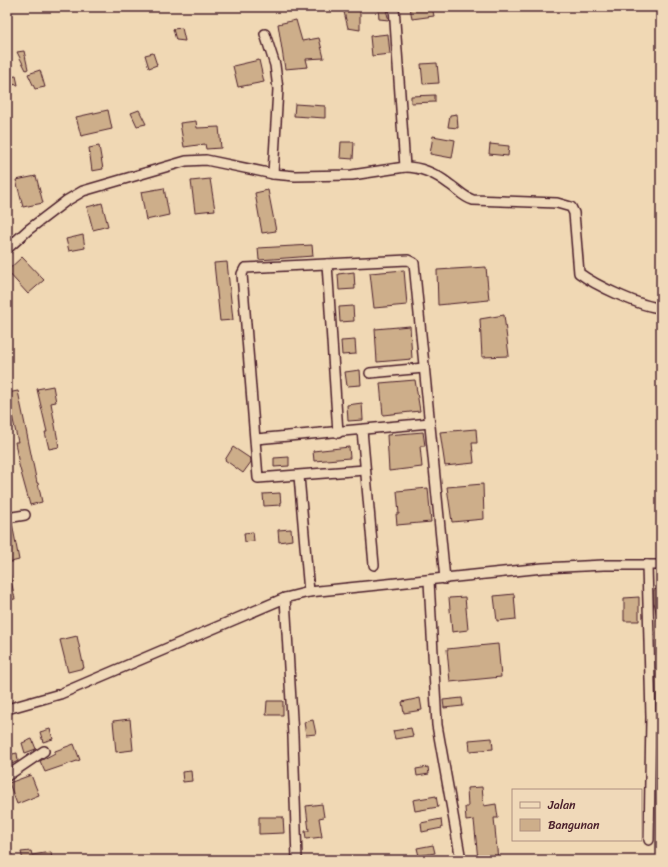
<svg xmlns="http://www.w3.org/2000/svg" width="668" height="867" viewBox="0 0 668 867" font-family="Sriracha,sans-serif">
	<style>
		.building { fill: #cdae8a; stroke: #4a1f2b }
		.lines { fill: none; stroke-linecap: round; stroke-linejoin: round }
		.minor-casing { stroke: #4a1f2b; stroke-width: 12 }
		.minor { stroke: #f0d9b9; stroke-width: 9 }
	</style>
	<rect width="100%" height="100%" fill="#f0d8b4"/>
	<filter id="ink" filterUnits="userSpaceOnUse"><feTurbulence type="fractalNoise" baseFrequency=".025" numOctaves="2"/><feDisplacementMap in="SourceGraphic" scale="8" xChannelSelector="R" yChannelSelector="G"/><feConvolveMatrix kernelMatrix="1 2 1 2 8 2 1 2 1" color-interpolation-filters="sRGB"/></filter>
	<g filter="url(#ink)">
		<g class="building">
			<path d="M360 7V30L348 28 343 8Z"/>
			<path d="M378 7H385L389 20 379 19Z"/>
			<path d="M410 7H432L434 16 412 19Z"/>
			<path d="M296 20 302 41 319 38 324 58 306 59 308 67 285 69 278 24Z"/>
			<path d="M182 28 185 41 176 40 173 29Z"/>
			<path d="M388 34 390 54 372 56 370 36Z"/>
			<path d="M24 51 28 69 26 70 17 52Z"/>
			<path d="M153 53 157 65 149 68 145 55Z"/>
			<path d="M259 60 264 82 238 87 233 66Z"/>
			<path d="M437 63 439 83 423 84 421 64Z"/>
			<path d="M40 70 45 87 35 89 28 74Z"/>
			<path d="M16 76 18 85 10 84 9 77Z"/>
			<path d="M435 95V102L411 103V96Z"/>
			<path d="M295 104 325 106V118L294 116Z"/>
			<path d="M108 110 112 129 81 136 76 117Z"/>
			<path d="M139 110 146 124 137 126 131 113Z"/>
			<path d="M457 114 458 128 448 127 450 115Z"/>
			<path d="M196 121 197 128 219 127 221 148 206 149 205 144 184 147 180 123Z"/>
			<path d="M433 136 455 140 452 158 430 154Z"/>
			<path d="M341 142H354L353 159 340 158Z"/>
			<path d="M490 144 509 146 508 156 489 154Z"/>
			<path d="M99 146 103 169 92 171 89 148Z"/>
			<path d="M36 176 43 203 23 207 16 180Z"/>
			<path d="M210 179 215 210 195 212 191 181Z"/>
			<path d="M164 188 169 215 146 220 141 192Z"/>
			<path d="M268 190 276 231 262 233 255 193Z"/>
			<path d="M102 203 108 226 93 230 87 207Z"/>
			<path d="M83 235 85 248 69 251 66 239Z"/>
			<path d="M312 245 313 256 259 260 258 248Z"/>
			<path d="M22 257 44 280 28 294 7 271Z"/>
			<path d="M227 262 233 320 220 321 214 263Z"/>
			<path d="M486 267 489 300 438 305 437 270Z"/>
			<path d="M404 270 407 305 374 308 370 273Z"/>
			<path d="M354 272 355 289 339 290 338 274Z"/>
			<path d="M353 306 354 321 340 322 339 307Z"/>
			<path d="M504 315 509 356 482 357 480 319Z"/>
			<path d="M410 326 412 359 377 362 375 329Z"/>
			<path d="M355 340 356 354 342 355 341 341Z"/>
			<path d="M360 370 361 385 347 386 345 372Z"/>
			<path d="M415 380 420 411 383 415 380 383Z"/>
			<path d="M53 386 56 402 51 403 59 447 49 449 45 432H47L37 389Z"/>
			<path d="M18 391 37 483H38L42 502 30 505 19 465 15 442H18L11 411H9L7 402V393Z"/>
			<path d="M362 403 363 420 348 421 347 405Z"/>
			<path d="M476 429 477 443H472L474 463 445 466 440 432Z"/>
			<path d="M423 432 425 446H420L422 467 389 471 387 435Z"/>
			<path d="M233 447 251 459V462L243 473 225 460Z"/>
			<path d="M349 447 350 458 314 461 313 451Z"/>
			<path d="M289 457V466L274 467V458Z"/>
			<path d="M483 484 484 519 452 522 447 487Z"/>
			<path d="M428 488 431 522 397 525 396 514H399L397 491Z"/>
			<path d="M280 493 281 505 264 506 263 494Z"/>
			<path d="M12 523 19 560 7 563V524Z"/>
			<path d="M291 529 292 540 279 542 278 530Z"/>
			<path d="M253 532 254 541 245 542 244 533Z"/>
			<path d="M7 575H10L15 599 7 600Z"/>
			<path d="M661 588V621H658L654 602V590Z"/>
			<path d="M514 594 516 619 497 621 494 596Z"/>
			<path d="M465 597 468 630 452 632 449 598Z"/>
			<path d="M639 597V621H624V598Z"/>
			<path d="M77 636 84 668 68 672 60 640Z"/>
			<path d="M498 644 501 677 450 682 447 649Z"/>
			<path d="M420 698 422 710 404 713 402 702Z"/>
			<path d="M462 698 463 706 444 708 443 700Z"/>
			<path d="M267 701H283V715H266Z"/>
			<path d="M130 719 133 750 116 752 113 721Z"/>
			<path d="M313 720 316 734 306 735 304 722Z"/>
			<path d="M411 728 413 736 395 739 393 731Z"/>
			<path d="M50 729 53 739 43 742 40 732Z"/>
			<path d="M492 738 493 749 470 751 469 740Z"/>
			<path d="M32 739 36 749 25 753 22 743Z"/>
			<path d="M74 744 80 760 45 772 40 761 55 753V751Z"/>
			<path d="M17 753 18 761 10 765 8 755Z"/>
			<path d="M428 767 429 774 417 776 416 769Z"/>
			<path d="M191 771 192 781 183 782 182 772Z"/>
			<path d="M31 775 39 795 17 804 9 783Z"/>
			<path d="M482 787 484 806 496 804 498 818H494L498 860H478L474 820 466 821 465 807H468L467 788Z"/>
			<path d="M436 796 438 807 415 811 413 800Z"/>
			<path d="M322 804 324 817 319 818 322 837 306 839 305 831H309L306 806Z"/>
			<path d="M259 817H283L284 833 259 834Z"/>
			<path d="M441 819 442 828 422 832 421 823Z"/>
			<path d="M433 845 435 853 419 856 417 848Z"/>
			<path d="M31 851 32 855 51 852 52 860H23L21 852Z"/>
		</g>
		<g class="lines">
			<g class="minor-casing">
				<g id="minor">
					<path d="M265 34 275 65 278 89 273 174"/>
					<path d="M405 167C422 167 436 174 449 184 457 189 463 197 473 200L557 203 571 207 574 213 579 273C595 285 641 307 661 308"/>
					<path d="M7 249 28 230 66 201 83 191 186 161 206 160 273 174 295 176 352 175 405 167 394 7"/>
					<path d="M327 264 338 433"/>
					<path d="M370 373 424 368"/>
					<path d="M362 430 374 565"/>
					<path d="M256 439 430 423"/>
					<path d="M365 470 258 478 242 274 245 268 408 260 414 263 445 579"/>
					<path d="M299 476 309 592"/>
					<path d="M7 518 25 515"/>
					<path d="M647 565 651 717 649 840"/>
					<path d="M429 581 437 725 461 860"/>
					<path d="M285 598 293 736 297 860"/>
					<path d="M7 709 60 694 285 598 309 592 543 568 604 565H661"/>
					<path d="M7 776 44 751"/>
				</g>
			</g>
			<use href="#minor" class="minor"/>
		</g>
	</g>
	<rect width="668" height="867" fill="none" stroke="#f0d9b9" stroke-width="24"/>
	<rect x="12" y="12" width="644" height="843" fill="none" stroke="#4a1f2b" stroke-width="1.5" filter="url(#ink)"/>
	<rect x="512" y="789" width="130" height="52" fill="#f0d9b9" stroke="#ae8f80"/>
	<rect x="520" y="802" width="20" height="6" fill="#f0d9b9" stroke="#ae8f80"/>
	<text x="548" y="809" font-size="12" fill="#4a1f2b">Jalan</text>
	<rect x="520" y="819" width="20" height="12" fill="#cdae8a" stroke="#ae8f80"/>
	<text x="548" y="829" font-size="12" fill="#4a1f2b">Bangunan</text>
</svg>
